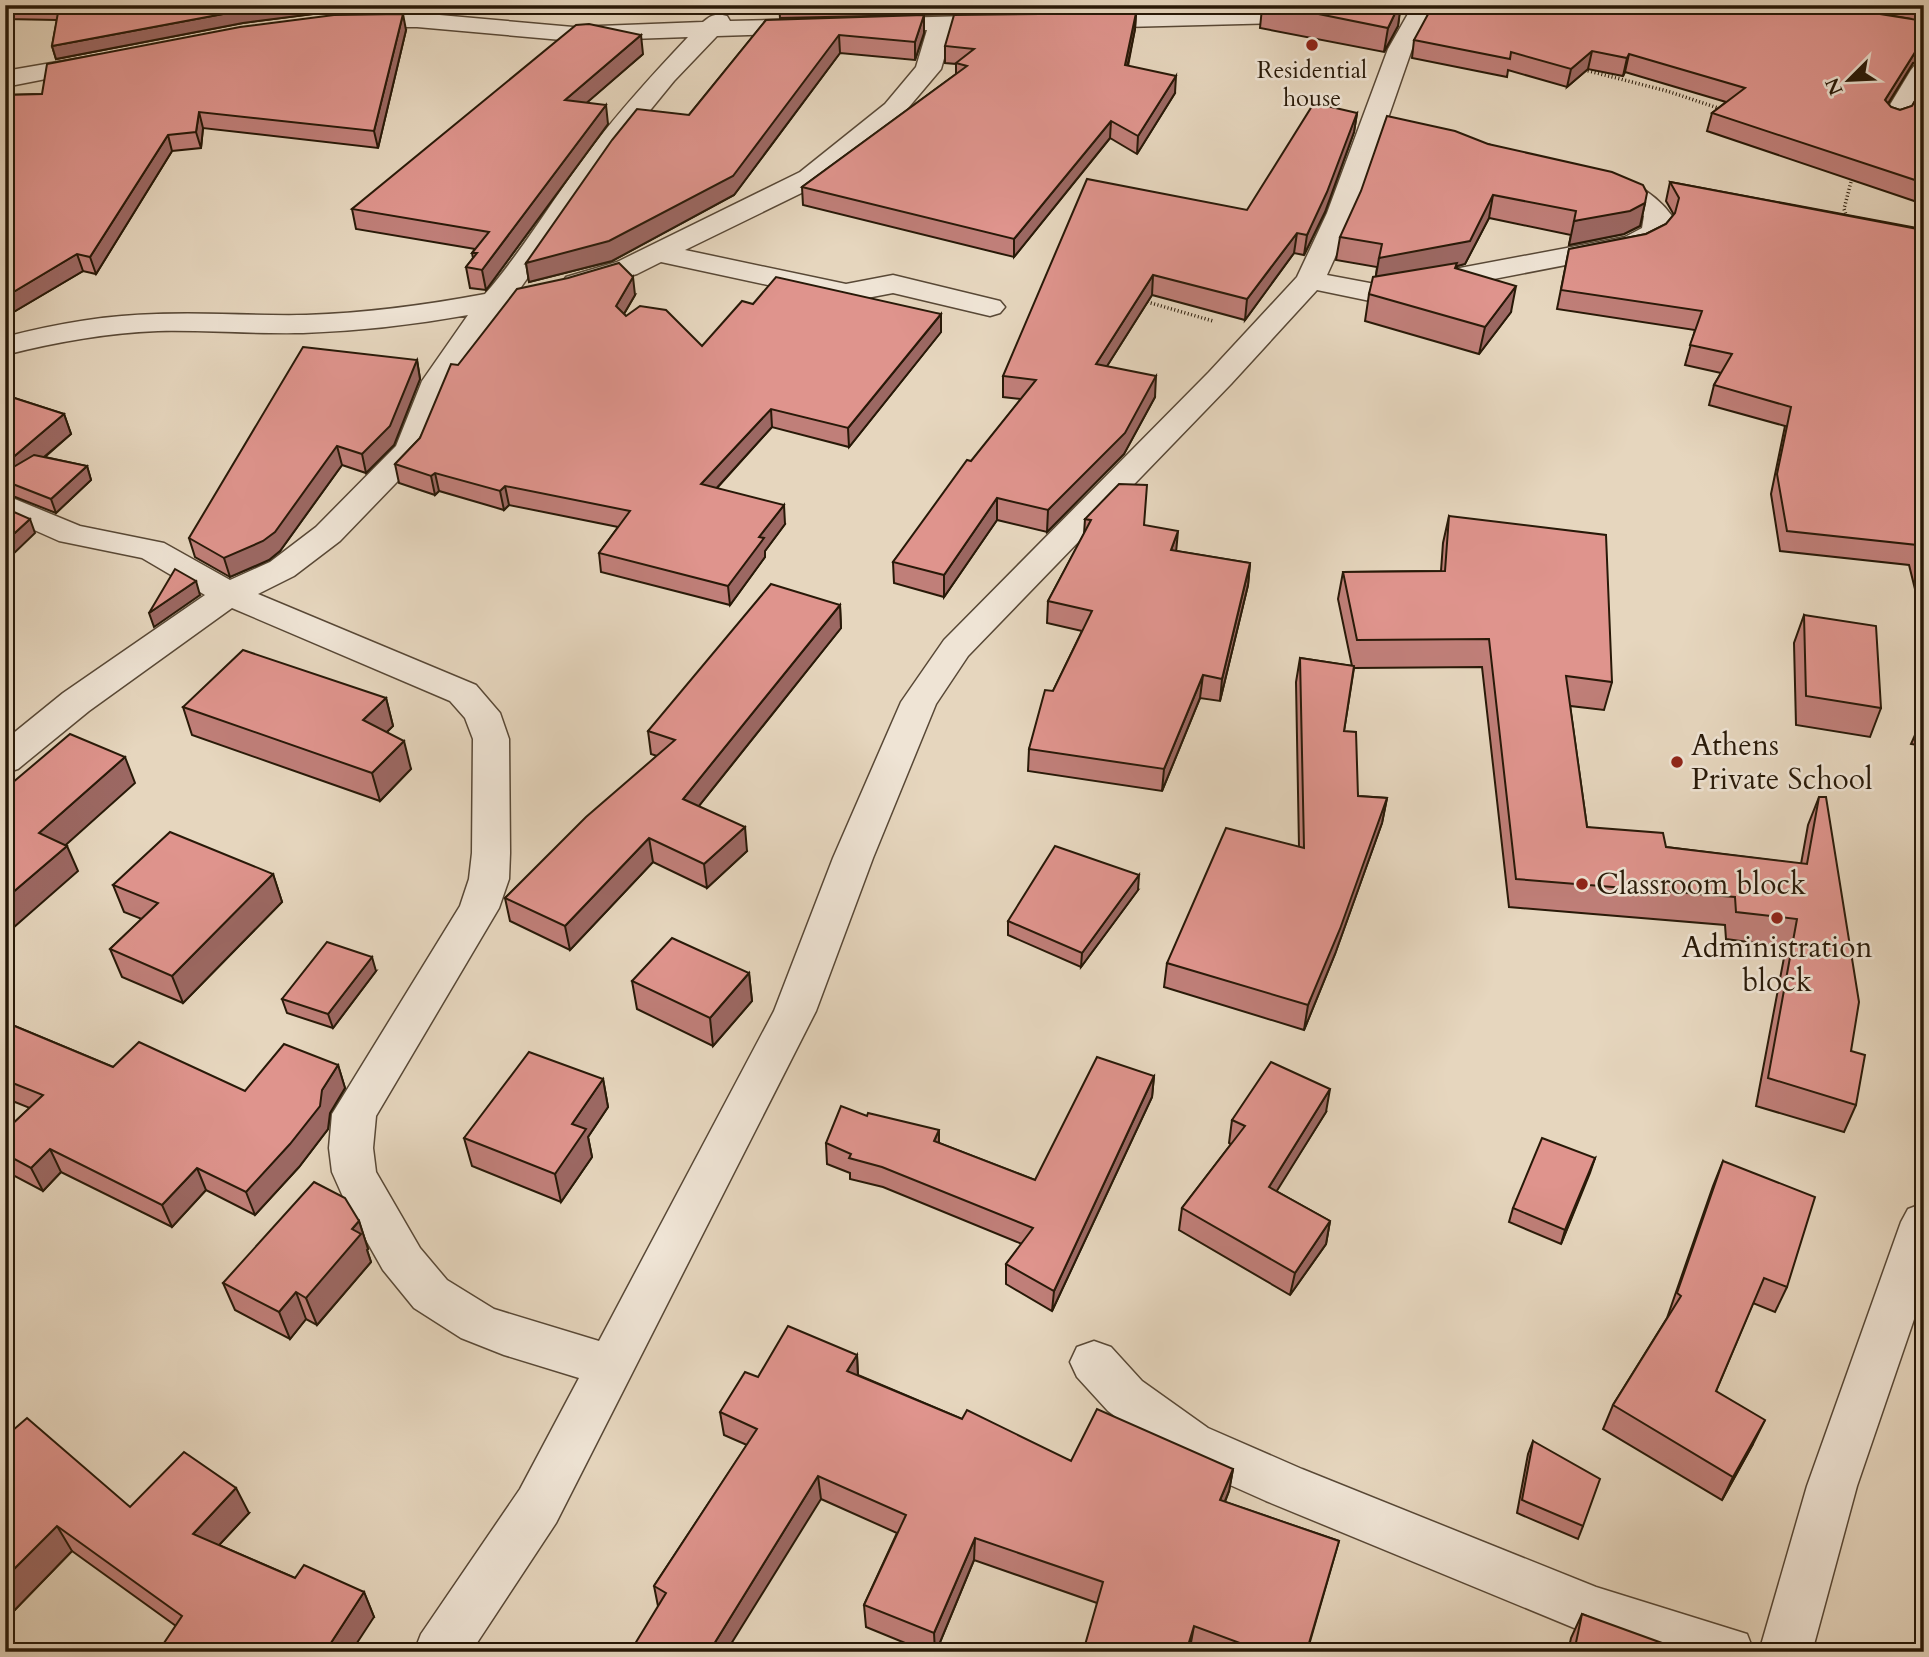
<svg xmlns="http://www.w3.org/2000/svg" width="1929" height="1657" viewBox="0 0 1929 1657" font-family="Cardo,serif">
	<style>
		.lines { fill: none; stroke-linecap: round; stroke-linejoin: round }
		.minor-casing { stroke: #584836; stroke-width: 3 }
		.path { stroke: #281908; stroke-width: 3.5; stroke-dasharray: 1 2.5; stroke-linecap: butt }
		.minor { fill: #efe4d5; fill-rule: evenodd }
		.wall { fill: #c07f79; stroke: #281908; stroke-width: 2 }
		.shaded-wall { fill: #9c6863; stroke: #281908; stroke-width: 2 }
		.building { fill: #df948d; stroke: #281908; stroke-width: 2 }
		.poi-dot { fill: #8f2418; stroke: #efe4d5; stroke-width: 2.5 }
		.labels { text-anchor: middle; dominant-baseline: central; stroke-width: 5; stroke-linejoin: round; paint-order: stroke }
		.far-poi-label { font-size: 24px; fill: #281908; stroke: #efe4d5 }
		.poi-label { font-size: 30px; fill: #281908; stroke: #efe4d5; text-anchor: start }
	</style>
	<rect width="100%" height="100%" fill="#e6d6be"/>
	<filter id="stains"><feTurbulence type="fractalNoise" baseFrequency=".00286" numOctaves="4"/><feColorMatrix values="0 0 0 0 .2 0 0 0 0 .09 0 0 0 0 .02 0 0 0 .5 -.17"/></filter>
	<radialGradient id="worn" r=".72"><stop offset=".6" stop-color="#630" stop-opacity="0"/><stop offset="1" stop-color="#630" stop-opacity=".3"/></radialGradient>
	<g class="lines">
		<g class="minor-casing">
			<g id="minor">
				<path d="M1413 5H1437L1412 49 1355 213 1327 275 1375 284 1625 237 1642 228 1644 216 1622 199 1588 189 1584 183 1588 177C1619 170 1655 192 1672 216 1668 240 1656 247 1633 252L1375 302 1317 290 1231 384 968 656 936 704 873 858 816 1011 556 1523 471 1652H414L421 1634 520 1489 579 1378 504 1355 461 1338 414 1308 383 1270 348 1208 332 1172 329 1148 332 1114 460 906 469 879 472 853 473 739 465 718 450 701 232 608 89 711 18 769 5 773V740L63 693 205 595 142 558 59 541 5 517V495L80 526 164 543 230 580 270 562 316 527 396 446 422 381 468 315C413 325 358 331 303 333 255 334 206 330 158 331 106 333 56 342 5 355V337C55 324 106 315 157 314 207 312 256 316 306 315 366 313 426 305 485 294 525 248 555 195 593 146 622 108 655 72 688 37L573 41 417 27H353L344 25 341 20 344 15 417 13 573 27 703 22C711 15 716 13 727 16L730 21 810 19 819 21 822 26 819 31 810 33 717 36 674 81 612 157 517 293 522 299 517 305 505 308 480 338 452 381 422 456 340 541 294 576 258 594 476 685 500 713 509 739 510 853 509 879 499 908 376 1116 373 1148 376 1172 420 1248 447 1280 494 1309 599 1341 774 1011 833 858 901 702 944 640 1209 372 1297 277 1327 213 1388 49Z"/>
				<path d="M1314 10 1323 12 1326 17 1323 22 1084 28 1075 26 1072 21 1075 16 1084 14Z"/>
				<path d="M1003 15 1012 17 1015 22 1012 27 952 30 941 69 903 114 820 184 685 250 846 284 893 275 1000 301 1005 307 1000 313 990 316 893 293 846 302 661 262 637 274 576 292 566 289 562 283 566 277 617 262 800 172 885 104 916 67 927 30 871 31 862 29 859 24 862 19Z"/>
				<path d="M98 55 107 57 110 62 107 67 5 87V71Z"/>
				<path d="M1924 63C1924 92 1921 99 1904 123L1895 126 1886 123 1882 118 1911 70 1915 65Z"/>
				<path d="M1924 1203V1290L1857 1486 1812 1652H1759L1807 1486 1901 1222 1908 1209Z"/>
				<path d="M1094 1341 1111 1347 1142 1381 1208 1428 1302 1469 1596 1587 1747 1634 1754 1652H1643L1596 1637 1266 1501 1174 1460 1108 1411 1077 1377 1070 1362 1077 1347Z"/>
			</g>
		</g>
		<g class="path">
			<path d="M1581 69 1667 91 1724 110"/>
			<path d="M1848 220 1844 209 1853 174"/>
			<path d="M1144 301 1213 321"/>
		</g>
		<use href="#minor" class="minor"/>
	</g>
	<g class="wall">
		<path d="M5 5H411L412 7 411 10 337 11 243 23 56 59 52 46 57 20 6 19Z"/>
		<path d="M779 5H1140V10L780 18Z"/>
		<path d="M1148 5H1410L1409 6 1400 7 1398 26 1384 52 1260 28 1262 8 1169 9Z"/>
		<path d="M1829 5H1924V61L1913 63 1888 104 1891 107 1900 110 1912 106 1924 85V590L1915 589 1909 565 1780 551 1771 494 1785 426 1709 405 1714 385 1721 373 1685 365 1695 330 1557 309 1569 249 1646 234 1666 224 1674 215 1666 201 1670 182 1917 228 1923 204 1707 131 1712 113 1726 102 1625 72 1623 76 1588 69 1567 87 1508 70 1507 77 1412 58 1414 40 1912 19Z"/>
		<path d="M1136 13 1135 29 1128 66 1175 93 1137 154 1110 138 1014 257 803 205 802 187 956 74V64L945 63V46Z"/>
		<path d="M766 20 924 33 915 60 840 53 734 195 612 261 529 282 526 263 689 115Z"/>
		<path d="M406 30 378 148 203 128 201 148 172 151 96 274 83 271 5 317V95L42 94Z"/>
		<path d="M643 54 587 102 608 124 486 290 470 288 466 267 473 258 472 253 475 249 356 229 352 209Z"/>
		<path d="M1357 113 1354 132 1325 212 1304 255 1294 253 1245 320 1152 295 1107 366 1155 397 1124 454 1047 532 997 520 944 597 894 583 893 562 1021 399 1003 397V376L1247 210Z"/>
		<path d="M1488 144 1645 203 1640 226 1624 234 1569 245 1571 235 1489 218 1465 264 1457 266 1456 269 1511 312 1479 354 1365 321 1369 294 1376 276 1377 267 1336 260 1340 237Z"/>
		<path d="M635 295 624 314 626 316 702 346 753 304 941 314V332L849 447 772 427 717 488 785 524 765 551V557L730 605 601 572 599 553 618 527 509 505 504 510 439 491 435 495 399 483 395 464 420 438 458 365Z"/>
		<path d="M417 360 420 379 394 445 366 473 342 465 280 551 269 560 230 577 195 557 189 538Z"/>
		<path d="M5 395 64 414 71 434 45 457 87 466 91 480 56 513 5 493Z"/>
		<path d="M1449 516 1612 682 1604 710 1570 706 1587 827 1666 847 1801 864 1808 825 1819 797 1851 1051 1856 1105 1844 1132 1756 1106 1786 947 1726 939 1725 925 1509 907 1482 667 1354 668 1344 731 1358 796 1387 798 1382 823 1335 954 1304 1030 1164 987 1167 963 1299 847 1296 682 1300 658 1352 666 1338 599 1343 572 1441 571 1443 543Z"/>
		<path d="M1085 519 1144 525 1176 551 1250 563 1248 585 1220 701 1200 698 1162 791 1028 771 1029 749 1053 691 1082 631 1047 623 1048 601 1084 534Z"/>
		<path d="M840 605 841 628 699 806 747 851 707 888 653 862 570 950 510 921 505 898 657 756 651 754 648 731Z"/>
		<path d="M1804 615 1881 708 1870 737 1796 725 1794 643Z"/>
		<path d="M386 698 393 726 387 732 411 769 380 801 192 735 183 707Z"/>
		<path d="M1924 715V746L1911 744Z"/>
		<path d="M273 874 282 902 183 1003 122 977 110 949 142 919 124 912 113 885Z"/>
		<path d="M1138 890 1081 967 1008 935V921Z"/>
		<path d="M376 971 333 1028 287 1013 282 999Z"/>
		<path d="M749 973 752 1001 713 1046 637 1009 632 981Z"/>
		<path d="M5 1022 113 1067 245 1091 338 1065 345 1088 330 1113 328 1129 299 1167 255 1215 206 1190 172 1227 61 1172 43 1191 5 1171V1131L30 1108 5 1098Z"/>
		<path d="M1154 1076 1152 1097 1052 1311 1006 1284V1264L1022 1244 883 1187 850 1179V1173L827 1164 826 1143H939L1035 1180Z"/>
		<path d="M603 1079 608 1107 588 1137 592 1157 561 1202 472 1166 464 1138Z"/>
		<path d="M1326 1112 1276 1191 1330 1221 1326 1244 1290 1295 1179 1230 1182 1208 1231 1144 1229 1143 1232 1120Z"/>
		<path d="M1595 1158 1561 1244 1509 1222 1513 1208Z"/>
		<path d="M1723 1161 1787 1287 1775 1312 1753 1303 1716 1391 1753 1444 1722 1500 1603 1429 1613 1405 1667 1318 1713 1186Z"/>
		<path d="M359 1221 368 1249 367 1250 371 1262 317 1325 306 1319 290 1339 235 1310 223 1283Z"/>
		<path d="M857 1355 858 1375 962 1419 1071 1461 1233 1469 1229 1491 1225 1502 1339 1541 1307 1652H1201L1190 1648 1097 1603 974 1560 936 1652H927L866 1627 864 1605 897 1533 821 1499 658 1606 654 1586 747 1445 724 1435 720 1412 758 1377Z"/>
		<path d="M5 1437 130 1507 249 1513 219 1545 295 1578 364 1592 374 1617 176 1626 72 1551 5 1620Z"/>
		<path d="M1533 1441 1583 1526 1578 1539 1517 1513 1528 1454Z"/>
		<path d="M1582 1614 1672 1652H1568L1571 1638Z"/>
	</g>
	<g class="shaded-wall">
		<path d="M285 5H335L337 11 243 23 56 59 52 46 239 11Z"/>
		<path d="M1399 5H1401L1398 26 1384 52 1388 28Z"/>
		<path d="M1136 13 1135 29 1124 82 1125 65Z"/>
		<path d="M403 14 406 30 378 148 374 131Z"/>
		<path d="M924 15V33L915 60V42Z"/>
		<path d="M641 35 643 54 568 119 565 100Z"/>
		<path d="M839 35 840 53 734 195 612 261 529 282 526 263Z"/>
		<path d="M1924 45V61L1913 63 1879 118 1885 100 1919 46Z"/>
		<path d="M1592 51 1588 69 1567 87 1571 69Z"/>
		<path d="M1629 54 1625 72 1623 76 1627 58Z"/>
		<path d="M1176 76 1175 93 1137 154 1138 136Z"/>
		<path d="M606 105 608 124 486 290 482 270Z"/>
		<path d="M199 112 203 128 201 148 196 132Z"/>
		<path d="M1357 113 1354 132 1325 212 1304 255 1307 235Z"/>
		<path d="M1111 121 1110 138 1014 257V239Z"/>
		<path d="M168 135 172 151 96 274 90 257Z"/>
		<path d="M1493 195 1489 218 1465 264 1457 266 1452 290 1375 281 1379 258Z"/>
		<path d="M1645 203 1640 226 1624 234 1569 245 1574 221Z"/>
		<path d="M1297 233 1294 253 1245 320 1247 299Z"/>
		<path d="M77 254 83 271 5 317V297Z"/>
		<path d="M1153 275 1152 295 1095 385 1096 364Z"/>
		<path d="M633 277 635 295 618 324 616 306Z"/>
		<path d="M1516 286 1511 312 1479 354 1485 327Z"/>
		<path d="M941 314V332L849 447 848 428Z"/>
		<path d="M417 360 420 379 394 445 366 473 362 454Z"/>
		<path d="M1156 376 1155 397 1124 454 1047 532 1048 510Z"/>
		<path d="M771 409 772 427 703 503 701 484Z"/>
		<path d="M64 414 71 434 18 479 11 459Z"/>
		<path d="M337 446 342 465 280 551 269 560 230 577 224 558Z"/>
		<path d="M87 466 91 480 56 513 51 499Z"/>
		<path d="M435 473 439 491 435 495 431 476Z"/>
		<path d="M505 486 509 505 504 510 500 491Z"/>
		<path d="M997 498V520L944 597V575Z"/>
		<path d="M784 505 785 524 765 551V557L730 605 728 586 759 537Z"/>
		<path d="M30 519 35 533 8 559 5 551V542Z"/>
		<path d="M1178 531 1176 553 1171 550Z"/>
		<path d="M1250 563 1248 585 1220 701 1222 679Z"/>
		<path d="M196 581 200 595 154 627 149 613Z"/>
		<path d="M840 605 841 628 686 822 683 799Z"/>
		<path d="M1203 675 1200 698 1162 791 1164 769Z"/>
		<path d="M386 698 393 726 370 748 363 720Z"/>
		<path d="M404 741 411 769 380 801 372 773Z"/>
		<path d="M125 757 135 783 50 859 39 833Z"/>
		<path d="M1387 798 1382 823 1335 954 1304 1030 1308 1005Z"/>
		<path d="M745 827 747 851 707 888 704 864Z"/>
		<path d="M649 838 653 862 570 950 565 926Z"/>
		<path d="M67 846 78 871 5 935V899Z"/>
		<path d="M273 874 282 902 183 1003 172 976Z"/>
		<path d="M1139 875 1138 890 1081 967 1082 953Z"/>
		<path d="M372 957 376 971 333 1028 328 1014Z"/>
		<path d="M749 973 752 1001 713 1046 710 1018Z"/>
		<path d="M338 1065 345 1088 330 1113 328 1129 299 1167 255 1215 246 1192 322 1090Z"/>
		<path d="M1154 1076 1152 1097 1052 1311 1054 1291Z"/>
		<path d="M603 1079 608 1107 588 1137 592 1157 561 1202 555 1174 572 1124Z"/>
		<path d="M1330 1089 1326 1112 1265 1210 1269 1187Z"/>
		<path d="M939 1130V1150L934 1141Z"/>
		<path d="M50 1149 61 1172 43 1191 31 1168Z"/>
		<path d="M1595 1158 1590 1173 1561 1244 1565 1230Z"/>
		<path d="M197 1168 206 1190 172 1227 162 1205Z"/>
		<path d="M359 1221 368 1249 367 1250 371 1262 317 1325 306 1298 352 1229Z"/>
		<path d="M1330 1221 1326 1244 1290 1295 1295 1273Z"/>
		<path d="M296 1292 306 1319 290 1339 279 1312Z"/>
		<path d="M857 1355 858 1378 847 1371Z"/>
		<path d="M1765 1420 1753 1444 1722 1500 1733 1477Z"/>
		<path d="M1233 1469 1229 1491 1216 1523 1220 1500Z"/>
		<path d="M818 1476 821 1499 726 1652H709Z"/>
		<path d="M236 1488 249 1513 206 1559 193 1534Z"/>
		<path d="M57 1526 72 1551 5 1620V1578Z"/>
		<path d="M975 1538 974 1560 936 1652H935L934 1633Z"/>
		<path d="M364 1592 374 1617 351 1652H325Z"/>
		<path d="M1194 1626 1190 1648 1189 1652H1186Z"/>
	</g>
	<g class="building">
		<path d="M5 5H285L239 11 52 46 59 7 5 6Z"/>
		<path d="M1274 5H1399L1388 28Z"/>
		<path d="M1433 5H1823L1924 21V45L1919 46 1885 100 1891 107 1900 110 1912 106 1924 86V183L1712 113 1745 88 1629 54 1627 58 1592 51 1571 69 1511 52 1510 59 1414 40Z"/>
		<path d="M1136 13 1125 65 1176 76 1138 136 1111 121 1014 239 802 187 967 66 956 63 974 49 945 46 954 15Z"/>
		<path d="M403 14 374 131 199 112 196 132 168 135 90 257 77 254 5 297V95L42 94 47 64 240 27 334 15Z"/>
		<path d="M924 15 915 42 839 35 733 176 609 241 526 263 612 140 637 109 689 115 766 20Z"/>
		<path d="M589 24 641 35 565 100 606 105 482 270 466 267 477 253H472L489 232 352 209 576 25Z"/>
		<path d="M1314 103 1357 113 1327 192 1307 235 1297 233 1247 299 1153 275 1096 364 1156 376 1125 433 1048 510 997 498 944 575 893 562 967 460 971 461 1036 380 1003 376 1087 179 1247 210Z"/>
		<path d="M1387 116 1455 131 1488 144 1612 172 1643 185 1647 193 1645 203 1630 211 1574 221 1576 211 1493 195 1470 241 1379 258 1382 244 1340 237 1361 191Z"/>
		<path d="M1670 182 1918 229 1924 208V569L1917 545 1787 531 1777 474 1791 407 1714 385 1732 354 1690 345 1702 311 1561 290 1569 249 1646 234 1666 224 1675 213 1679 198Z"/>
		<path d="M619 263 633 277 616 306 626 316 640 306 666 310 702 346 742 301 753 304 776 277 941 314 848 428 771 409 701 484 784 505 759 537 764 538 728 586 599 553 630 511 505 486 500 491 435 473 431 476 395 464 420 438 451 364 458 365 517 289 568 278Z"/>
		<path d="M1457 263 1455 268 1516 286 1485 327 1369 294 1373 277Z"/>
		<path d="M303 347 417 360 390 426 362 454 337 446 275 532 263 541 224 558 189 538Z"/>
		<path d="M5 395 64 414 11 459 5 457Z"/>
		<path d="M34 455 87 466 51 499 5 481V472Z"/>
		<path d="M1119 484 1147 485 1144 525 1178 531 1171 550 1250 563 1222 679 1203 675 1164 769 1029 749 1045 690 1053 691 1092 611 1048 601 1091 520 1085 519Z"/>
		<path d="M5 508 30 519 5 542Z"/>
		<path d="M1449 516 1606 535 1612 682 1566 676 1587 827 1663 833 1666 847 1807 864 1819 797H1826L1859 1002 1851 1051 1865 1055 1856 1105 1768 1078 1797 919 1736 912 1735 897 1516 879 1489 639 1357 640 1343 572 1445 571Z"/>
		<path d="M175 569 196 581 149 613Z"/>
		<path d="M771 584 840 605 683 799 745 827 704 864 649 838 565 926 505 898 586 817 675 740 648 731Z"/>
		<path d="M1804 615 1876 626 1881 708 1806 696Z"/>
		<path d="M243 650 386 698 363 720 404 741 372 773 183 707Z"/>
		<path d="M1300 658 1354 666 1344 731 1356 732 1358 796 1387 798 1340 929 1308 1005 1167 963 1226 828 1304 848Z"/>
		<path d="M1924 715V730L1917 729Z"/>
		<path d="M70 734 125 757 39 833 67 846 5 899V789Z"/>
		<path d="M170 832 273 874 172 976 110 949 158 903 113 885Z"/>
		<path d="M1055 846 1139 875 1082 953 1008 921Z"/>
		<path d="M672 938 749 973 710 1018 632 981Z"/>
		<path d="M327 942 372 957 328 1014 282 999Z"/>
		<path d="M5 1022 113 1067 139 1042 245 1091 284 1044 338 1065 322 1090 320 1106 290 1144 246 1192 197 1168 162 1205 50 1149 31 1168 5 1154V1131L43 1095 5 1080Z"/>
		<path d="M529 1052 603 1079 572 1124 586 1129 555 1174 464 1138Z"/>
		<path d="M1097 1057 1154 1076 1054 1291 1006 1264 1033 1228 882 1167 849 1158 851 1154 826 1143 841 1106 867 1116 868 1113 939 1130 934 1141 1035 1180Z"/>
		<path d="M1271 1062 1330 1089 1269 1187 1330 1221 1295 1273 1182 1208 1245 1126 1232 1120Z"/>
		<path d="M1542 1138 1595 1158 1565 1230 1513 1208Z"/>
		<path d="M1723 1161 1815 1197 1787 1287 1764 1278 1716 1391 1765 1420 1733 1477 1613 1405 1681 1296 1677 1293Z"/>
		<path d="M314 1182 345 1198 359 1221 352 1229 361 1234 306 1298 296 1292 279 1312 223 1283Z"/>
		<path d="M788 1326 857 1355 847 1371 962 1419 967 1410 1071 1461 1097 1409 1233 1469 1220 1500 1339 1541 1307 1650 1295 1645 1294 1652H1264L1194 1626 1186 1652H1083L1103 1582 975 1538 934 1633 864 1605 906 1515 818 1476 709 1652H630L666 1593 654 1586 757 1429 720 1412 745 1372 758 1377Z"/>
		<path d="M27 1418 130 1507 184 1452 236 1488 193 1534 295 1578 304 1565 364 1592 325 1652H158L182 1616 57 1526 5 1578V1437Z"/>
		<path d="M1533 1441 1600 1479 1583 1526 1522 1500Z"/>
		<path d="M1582 1614 1673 1647 1672 1652H1574Z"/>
	</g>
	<g class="poi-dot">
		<circle cx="1312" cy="45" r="7"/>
		<circle cx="1677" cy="762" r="7"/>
		<circle cx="1582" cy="884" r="7"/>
		<circle cx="1777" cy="918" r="7"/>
	</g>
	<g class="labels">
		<g class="far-poi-label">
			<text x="1312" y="70">Residential<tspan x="1312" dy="28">house</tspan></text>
		</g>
		<g class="poi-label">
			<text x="1691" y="745">Athens<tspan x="1691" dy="34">Private School</tspan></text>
			<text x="1596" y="884">Classroom block</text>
			<text x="1777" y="947" text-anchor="middle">Administration<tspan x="1777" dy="34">block</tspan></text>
		</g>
	</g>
	<rect width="1929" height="1657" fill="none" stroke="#e6d6be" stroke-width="28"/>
	<rect x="7" y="7" width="1915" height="1643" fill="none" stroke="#281908" stroke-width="3.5"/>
	<rect x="14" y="14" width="1901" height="1629" fill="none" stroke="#281908" stroke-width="2"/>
	<g transform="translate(1849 80) rotate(246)" stroke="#efe4d5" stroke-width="5" paint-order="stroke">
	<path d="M0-5L12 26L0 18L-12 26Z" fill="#281908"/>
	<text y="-10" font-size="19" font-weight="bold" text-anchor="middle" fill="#281908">N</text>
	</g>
	<rect width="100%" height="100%" filter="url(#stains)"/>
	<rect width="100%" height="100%" fill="url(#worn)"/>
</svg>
